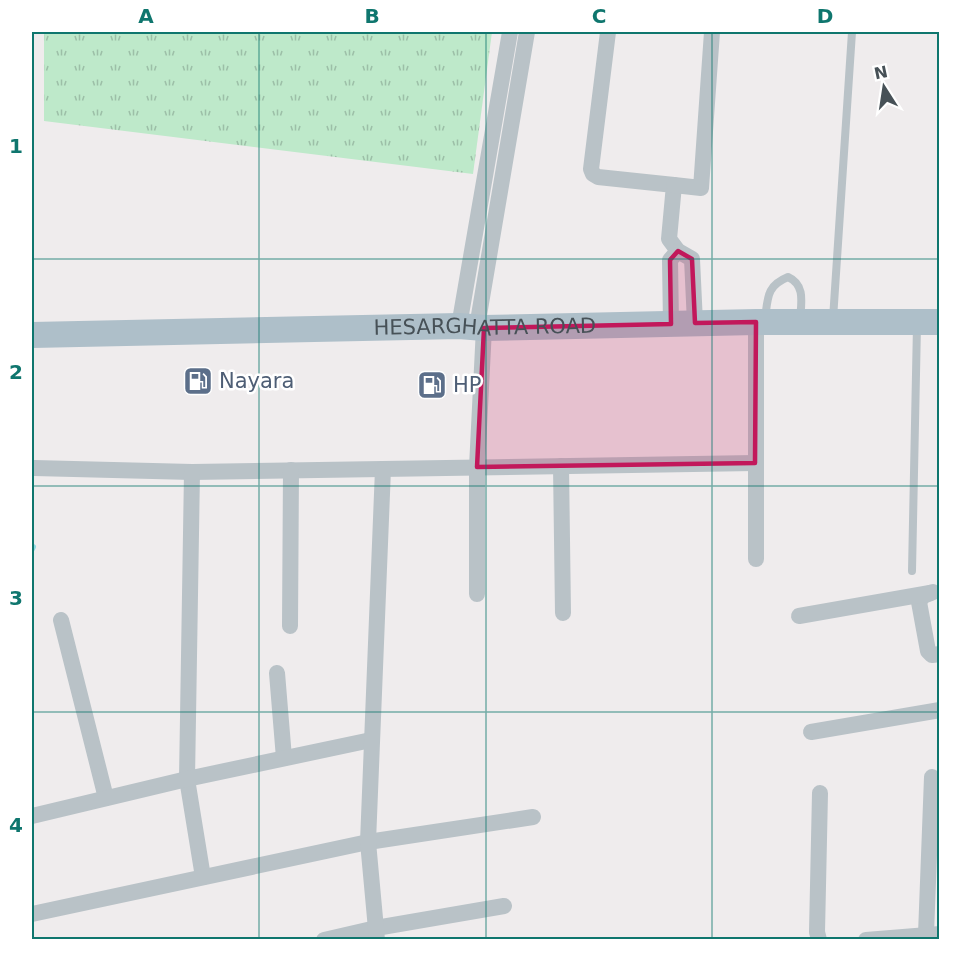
<svg xmlns="http://www.w3.org/2000/svg" width="971" height="971" viewBox="0 0 971 971" font-family="'DejaVu Sans',sans-serif">
	<style>
		.grass { fill: url(#grass-tufts) }
		.lines { fill: none; stroke-linecap: round; stroke-linejoin: round }
		.stream { stroke: #8fdae2; stroke-width: 6 }
		.lane { stroke: #b9c2c7; stroke-width: 8 }
		.street { stroke: #b9c2c7; stroke-width: 16 }
		.primary { stroke: #aebfc9; stroke-width: 26 }
		.marked { fill: #c2185b; fill-opacity: 0.2; stroke: #c2185b; stroke-width: 4.5; stroke-linejoin: round }
		.grid { fill: none; stroke: #0f766e; stroke-width: 1.5; stroke-opacity: 0.55 }
		.labels { text-anchor: middle; dominant-baseline: central; stroke-width: 5; stroke-linejoin: round; paint-order: stroke }
		.street-label { font-size: 21px; fill: #475157; stroke: #fff }
		.service-label { font-size: 21px; fill: #4e5e75; stroke: #fff; text-anchor: start }
		.neatline { fill: none; stroke: #0f766e; stroke-width: 2 }
		.grid-label { font-size: 20px; text-anchor: middle; font-weight: bold; fill: #0f766e }
	</style>
	<defs>
		<pattern id="grass-tufts" width="24" height="20" patternUnits="userSpaceOnUse" patternTransform="scale(1.5)"><rect width="24" height="20" fill="#bee9ca"/><path d="M3 7l-1-3M5 7V3M7 7l1-3M15 17l-1-3M17 17v-4M19 17l1-3" fill="none" stroke="#9cbfa7"/></pattern>
	</defs>
	<rect width="100%" height="100%" fill="#efeced"/>
	<path class="grass" d="M44 32H492L473 174 44 121Z"/>
	<g class="lines">
		<path class="stream" d="M32 549 33 547"/>
		<g class="lane">
			<path d="M765 319C768 298 766 286 788 277 806 285 801 304 800 320"/>
			<path d="M833 319 852 32"/>
			<path d="M912 571 917 325"/>
		</g>
		<g class="street">
			<path d="M608 32 591 169 593 174 598 177 674 185 669 239 678 251 692 259 695 323"/>
			<path d="M674 185 701 188 712 32"/>
			<path d="M671 324 670 260 678 251"/>
			<path d="M459 326 510 32"/>
			<path d="M477 327 527 32"/>
			<path d="M561 466 563 613"/>
			<path d="M34 468 192 472 755 463"/>
			<path d="M192 472 187 779 203 877"/>
			<path d="M756 559V322"/>
			<path d="M933 592 923 596 919 602 928 651 932 655 940 654"/>
			<path d="M477 594V467L484 328"/>
			<path d="M799 616 930 593"/>
			<path d="M61 620 106 798"/>
			<path d="M290 626 291 470"/>
			<path d="M277 673 284 758"/>
			<path d="M811 732 940 710"/>
			<path d="M32 816 187 779 371 740"/>
			<path d="M32 914 368 842 533 817"/>
			<path d="M926 934 932 777"/>
			<path d="M324 940 376 928 504 906"/>
			<path d="M377 940 368 842 383 469"/>
			<path d="M819 940 817 932 820 793"/>
			<path d="M866 940 940 934"/>
		</g>
		<path class="primary" id="s1" d="M32 335 459 326 484 328 756 322H940"/>
	</g>
	<path class="marked" d="M678 251 692 259 695 323 756 322 755 463 477 467 484 328 671 324 670 260Z"/>
	<path class="grid" d="M259 32V940M486 32V940M712 32V940M32 259H940M32 486H940M32 712H940"/>
	<defs>
		<g id="fuel-square" transform="scale(1.5)"><rect x="-9" y="-9" width="18" height="18" rx="4" fill="#5c6f8a" stroke="#fff"/><path d="M-5.5-6h7V0h2V4h1.3V-2.5L3-4.5l.8-.8L6-3V5H2.5V1h-1V6h-7ZM-4.2-4.7v3.2H.2V-4.7Z" fill="#fff"/></g>
	</defs>
	<g fill-rule="evenodd">
		<use href="#fuel-square" x="198" y="381"/>
		<use href="#fuel-square" x="432" y="385"/>
	</g>
	<g class="labels">
		<g class="street-label">
			<text stroke="none"><textPath href="#s1" startOffset="453">HESARGHATTA ROAD</textPath></text>
		</g>
		<g class="service-label">
			<text x="219" y="381">Nayara</text>
			<text x="453" y="385">HP</text>
		</g>
	</g>
	<rect width="971" height="971" fill="none" stroke="#ffffff" stroke-width="66"/>
	<g transform="translate(884 87) rotate(348)" stroke="#ffffff" stroke-width="4.5" paint-order="stroke">
	<path d="M0-4.5L10 22L0 15L-10 22Z" fill="#475157"/>
	<text y="-9" font-size="16" font-weight="bold" text-anchor="middle" fill="#475157">N</text>
	</g>
	<rect x="33" y="33" width="905" height="905" class="neatline"/>
	<g class="grid-label">
		<text x="146" y="23">A</text>
		<text x="372" y="23">B</text>
		<text x="599" y="23">C</text>
		<text x="825" y="23">D</text>
		<text x="16" y="153">1</text>
		<text x="16" y="379">2</text>
		<text x="16" y="605">3</text>
		<text x="16" y="832">4</text>
	</g>
</svg>
